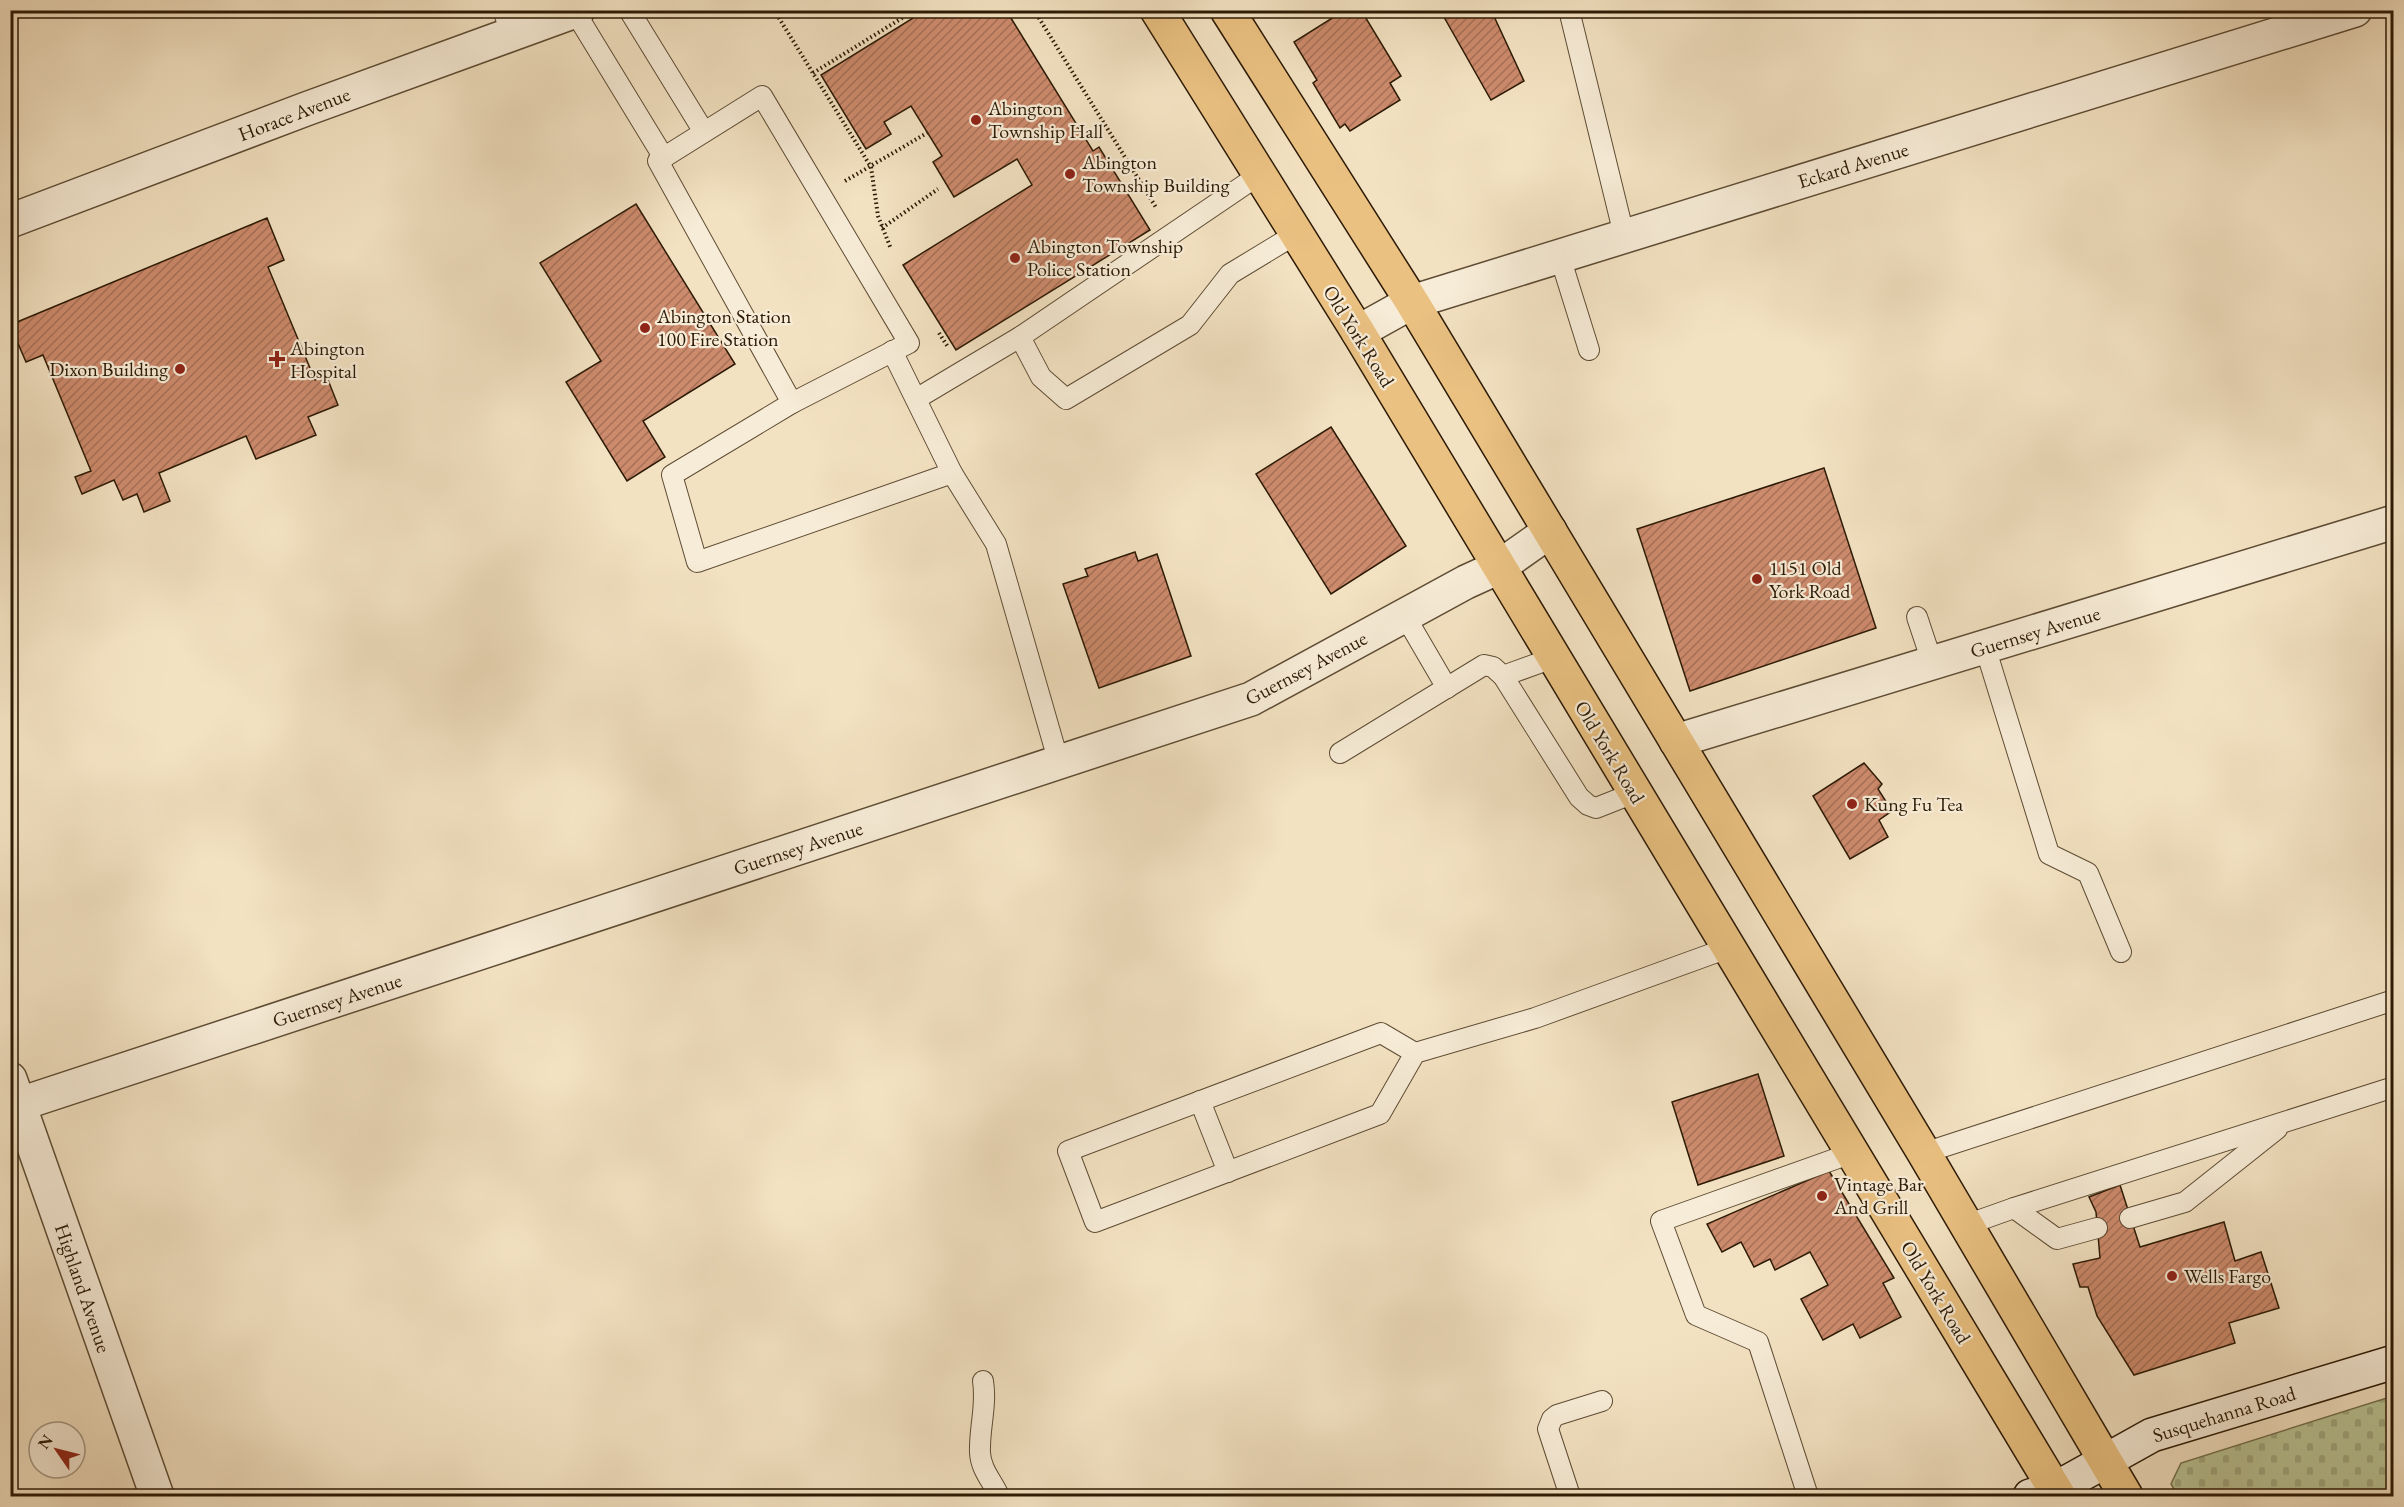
<svg xmlns="http://www.w3.org/2000/svg" width="2404" height="1507" viewBox="0 0 2404 1507" font-family="'EB Garamond',serif">
	<style>
		.cemetery { fill: url(#cemetery-stones); stroke: #726e4c; stroke-width: 1.5 }
		.building { fill: url(#building-hatch); stroke: #2c1a05; stroke-width: 1.5 }
		.lines { fill: none; stroke-linecap: round; stroke-linejoin: round }
		.service-casing { stroke: #5e4c34; stroke-width: 22 }
		.minor-casing { stroke: #5e4c34; stroke-width: 36 }
		.tertiary-casing { stroke: #5e4c34; stroke-width: 36 }
		.secondary-casing { stroke: #2c1a05; stroke-width: 36 }
		.trunk-casing { stroke: #2c1a05; stroke-width: 36 }
		.path { stroke: #2c1a05; stroke-width: 4; stroke-dasharray: 1.5 3; stroke-linecap: butt }
		.service { stroke: #f7ecd7; stroke-width: 20 }
		.minor { stroke: #f7ecd7; stroke-width: 33 }
		.tertiary { stroke: #f7ecd7; stroke-width: 33 }
		.secondary { stroke: #f7ecd7; stroke-width: 33 }
		.trunk { stroke: #eac181; stroke-width: 33 }
		.poi-dot { fill: #8f2418; stroke: #f7ecd7; stroke-width: 2 }
		.labels { text-anchor: middle; dominant-baseline: central; stroke-width: 4.5; stroke-linejoin: round; paint-order: stroke }
		.poi-label { font-size: 20px; fill: #2c1a05; stroke: #f7ecd7; text-anchor: start }
		.street-label { font-size: 20px; fill: #2c1a05; stroke: #f7ecd7 }
	</style>
	<defs>
		<pattern id="cemetery-stones" width="16" height="16" patternUnits="userSpaceOnUse" patternTransform="scale(1.5)"><rect width="16" height="16" fill="#b9c394"/><path d="M2 7V4a2 2 0 0 1 4 0v3zM10 15v-3a2 2 0 0 1 4 0v3z" fill="#9fa77e"/></pattern>
		<pattern id="building-hatch" width="6" height="6" patternUnits="userSpaceOnUse" patternTransform="scale(1.5)"><rect width="6" height="6" fill="#cd8b6d"/><path d="M-1 1l2-2M0 6l6-6M5 7l2-2" fill="none" stroke="#a77158"/></pattern>
	</defs>
	<rect width="100%" height="100%" fill="#f3e2c2"/>
	<filter id="stains"><feTurbulence type="fractalNoise" baseFrequency=".00333" numOctaves="4"/><feColorMatrix values="0 0 0 0 .2 0 0 0 0 .09 0 0 0 0 .02 0 0 0 .5 -.17"/></filter>
	<radialGradient id="worn" r=".72"><stop offset=".6" stop-color="#630" stop-opacity="0"/><stop offset="1" stop-color="#630" stop-opacity=".3"/></radialGradient>
	<path class="cemetery" d="M2393 1396V1496H2178L2171 1484 2181 1463Z"/>
	<g class="building">
		<path d="M926 10H1006L1093 151 1099 147 1150 230 956 350 903 265 1032 185 1017 159 954 197 933 162 942 156 911 106 884 122 891 134 866 149 821 75Z"/>
		<path d="M1345 10H1361L1401 76 1390 83 1400 100 1350 131 1345 124 1340 128 1313 83 1317 80 1294 42Z"/>
		<path d="M1440 10H1491L1524 81 1491 100Z"/>
		<path d="M636 204 735 364 643 421 665 457 627 481 566 382 601 361 540 263Z"/>
		<path d="M267 218 284 260 268 267 315 380 326 375 338 405 308 417 316 435 256 459 246 436 159 473 170 501 144 512 137 494 123 500 114 480 82 494 75 477 91 471 43 355 26 362 10 325Z"/>
		<path d="M1331 427 1406 546 1331 594 1256 474Z"/>
		<path d="M1824 468 1876 628 1690 691 1637 529Z"/>
		<path d="M1135 552 1138 561 1157 554 1191 656 1099 688 1063 584 1088 576 1085 569Z"/>
		<path d="M1864 763 1882 784 1878 789 1892 811 1879 820 1888 837 1850 859 1813 796Z"/>
		<path d="M1758 1074 1784 1156 1698 1185 1672 1102Z"/>
		<path d="M1829 1171 1894 1278 1883 1283 1901 1317 1860 1338 1853 1324 1823 1340 1801 1299 1828 1285 1810 1252 1775 1270 1770 1259 1754 1267 1741 1242 1722 1252 1707 1224Z"/>
		<path d="M2120 1185 2140 1247 2224 1222 2235 1261 2261 1252 2279 1308 2229 1323 2235 1343 2134 1375 2097 1316 2088 1287H2080L2073 1264 2100 1258 2096 1212 2089 1197Z"/>
	</g>
	<g class="lines">
		<g class="service-casing">
			<g id="service">
				<path d="M503 10 512 35"/>
				<path d="M629 10 704 132"/>
				<path d="M1569 10 1624 235"/>
				<path d="M575 12 664 158"/>
				<path d="M762 96 909 343 792 403 658 161Z"/>
				<path d="M1560 257 1589 350"/>
				<path d="M1020 337 1041 377 1066 399 1190 325 1230 274 1296 234"/>
				<path d="M916 399 1020 337 1259 175"/>
				<path d="M792 403 672 475 697 562 952 473 892 351"/>
				<path d="M952 473 996 544 1059 763"/>
				<path d="M1405 616 1447 688"/>
				<path d="M1917 617 1932 662"/>
				<path d="M1985 647 2049 854 2088 873 2121 952"/>
				<path d="M1503 676 1579 797 1588 805 1596 808 1634 793"/>
				<path d="M1340 753 1484 665 1493 667 1503 676 1553 658"/>
				<path d="M1415 1053 1381 1033 1068 1151 1095 1222 1380 1114 1415 1053 1535 1018 1728 948"/>
				<path d="M1200 1101 1228 1172"/>
				<path d="M1924 1153 2394 1000"/>
				<path d="M2014 1208 2057 1239 2097 1228"/>
				<path d="M2130 1218 2185 1202 2277 1129"/>
				<path d="M1966 1225 2014 1208 2394 1087"/>
				<path d="M983 1381C987 1406 979 1428 980 1453 981 1470 993 1482 999 1496"/>
				<path d="M1570 1496 1548 1429 1552 1419 1557 1415 1602 1401"/>
				<path d="M1808 1496 1758 1342 1696 1315 1661 1221 1852 1153"/>
			</g>
		</g>
		<g class="minor-casing">
			<g id="minor">
				<path d="M10 221 306 109 578 10"/>
				<path d="M1358 332 1412 302 2355 10"/>
				<path d="M1676 741 2394 522"/>
				<path d="M20 1104 1251 699 1466 582 1499 567 1550 531"/>
			</g>
		</g>
		<g class="tertiary-casing">
			<path id="tertiary" d="M10 1079 157 1496"/>
		</g>
		<g class="secondary-casing">
			<path id="secondary" d="M2030 1496 2055 1489 2152 1435 2394 1362"/>
		</g>
		<g class="trunk-casing">
			<g id="trunk">
				<path d="M1157 10 1358 332 2059 1496"/>
				<path d="M1227 10 1412 302 1924 1153 2126 1496"/>
			</g>
		</g>
		<g class="path">
			<path d="M774 10 871 167 878 216 891 249"/>
			<path d="M1034 10 1157 209"/>
			<path d="M813 73 907 15 903 10"/>
			<path d="M845 181 927 133"/>
			<path d="M882 228 938 189"/>
			<path d="M939 333 948 347"/>
		</g>
		<use href="#service" class="service"/>
		<use href="#minor" class="minor"/>
		<use href="#tertiary" class="tertiary"/>
		<use href="#secondary" class="secondary"/>
		<use href="#trunk" class="trunk"/>
	</g>
	<g class="poi-dot">
		<circle cx="976" cy="120" r="6"/>
		<circle cx="1070" cy="174" r="6"/>
		<circle cx="1015" cy="258" r="6"/>
		<circle cx="645" cy="328" r="6"/>
		<path d="M274 350h6v6h6v6h-6v6h-6v-6h-6v-6h6z"/>
		<circle cx="180" cy="369" r="6"/>
		<circle cx="1757" cy="579" r="6"/>
		<circle cx="1852" cy="804" r="6"/>
		<circle cx="1822" cy="1196" r="6"/>
		<circle cx="2172" cy="1276" r="6"/>
	</g>
	<g class="labels">
		<g class="poi-label">
			<text x="988" y="108">Abington<tspan x="988" dy="23">Township Hall</tspan></text>
			<text x="1082" y="162">Abington<tspan x="1082" dy="23">Township Building</tspan></text>
			<text x="1027" y="246">Abington Township<tspan x="1027" dy="23">Police Station</tspan></text>
			<text x="657" y="316">Abington Station<tspan x="657" dy="23">100 Fire Station</tspan></text>
			<text x="290" y="348">Abington<tspan x="290" dy="23">Hospital</tspan></text>
			<text x="168" y="369" text-anchor="end">Dixon Building</text>
			<text x="1769" y="568">1151 Old<tspan x="1769" dy="23">York Road</tspan></text>
			<text x="1864" y="804">Kung Fu Tea</text>
			<text x="1834" y="1184">Vintage Bar<tspan x="1834" dy="23">And Grill</tspan></text>
			<text x="2184" y="1276">Wells Fargo</text>
		</g>
		<g class="street-label">
			<text transform="translate(294 114) rotate(-21)">Horace Avenue</text>
			<text transform="translate(1853 165) rotate(-17)">Eckard Avenue</text>
			<text transform="translate(1359 336) rotate(58)">Old York Road</text>
			<text transform="translate(2035 632) rotate(-17)">Guernsey Avenue</text>
			<text transform="translate(1306 668) rotate(-28)">Guernsey Avenue</text>
			<text transform="translate(1610 752) rotate(59)">Old York Road</text>
			<text transform="translate(798 848) rotate(-18)">Guernsey Avenue</text>
			<text transform="translate(337 1000) rotate(-18)">Guernsey Avenue</text>
			<text transform="translate(83 1288) rotate(71)">Highland Avenue</text>
			<text transform="translate(1936 1292) rotate(59)">Old York Road</text>
			<text transform="translate(2224 1414) rotate(-17)">Susquehanna Road</text>
		</g>
	</g>
	<rect width="2404" height="1507" fill="none" stroke="#f3e2c2" stroke-width="36"/>
	<rect x="12" y="12" width="2380" height="1483" fill="none" stroke="#2c1a05" stroke-width="3"/>
	<rect x="18" y="18" width="2368" height="1471" fill="none" stroke="#2c1a05" stroke-width="1.5"/>
	<g transform="translate(57 1450) rotate(305)"><circle r="28" fill="#f7ecd7" stroke="#a69883" stroke-width="1.5"/>
	<path d="M0-4.5L10 22L0 15L-10 22Z" fill="#8f2418"/>
	<text y="-9" font-size="16" font-weight="bold" text-anchor="middle" fill="#2c1a05">N</text>
	</g>
	<rect width="100%" height="100%" filter="url(#stains)"/>
	<rect width="100%" height="100%" fill="url(#worn)"/>
</svg>
